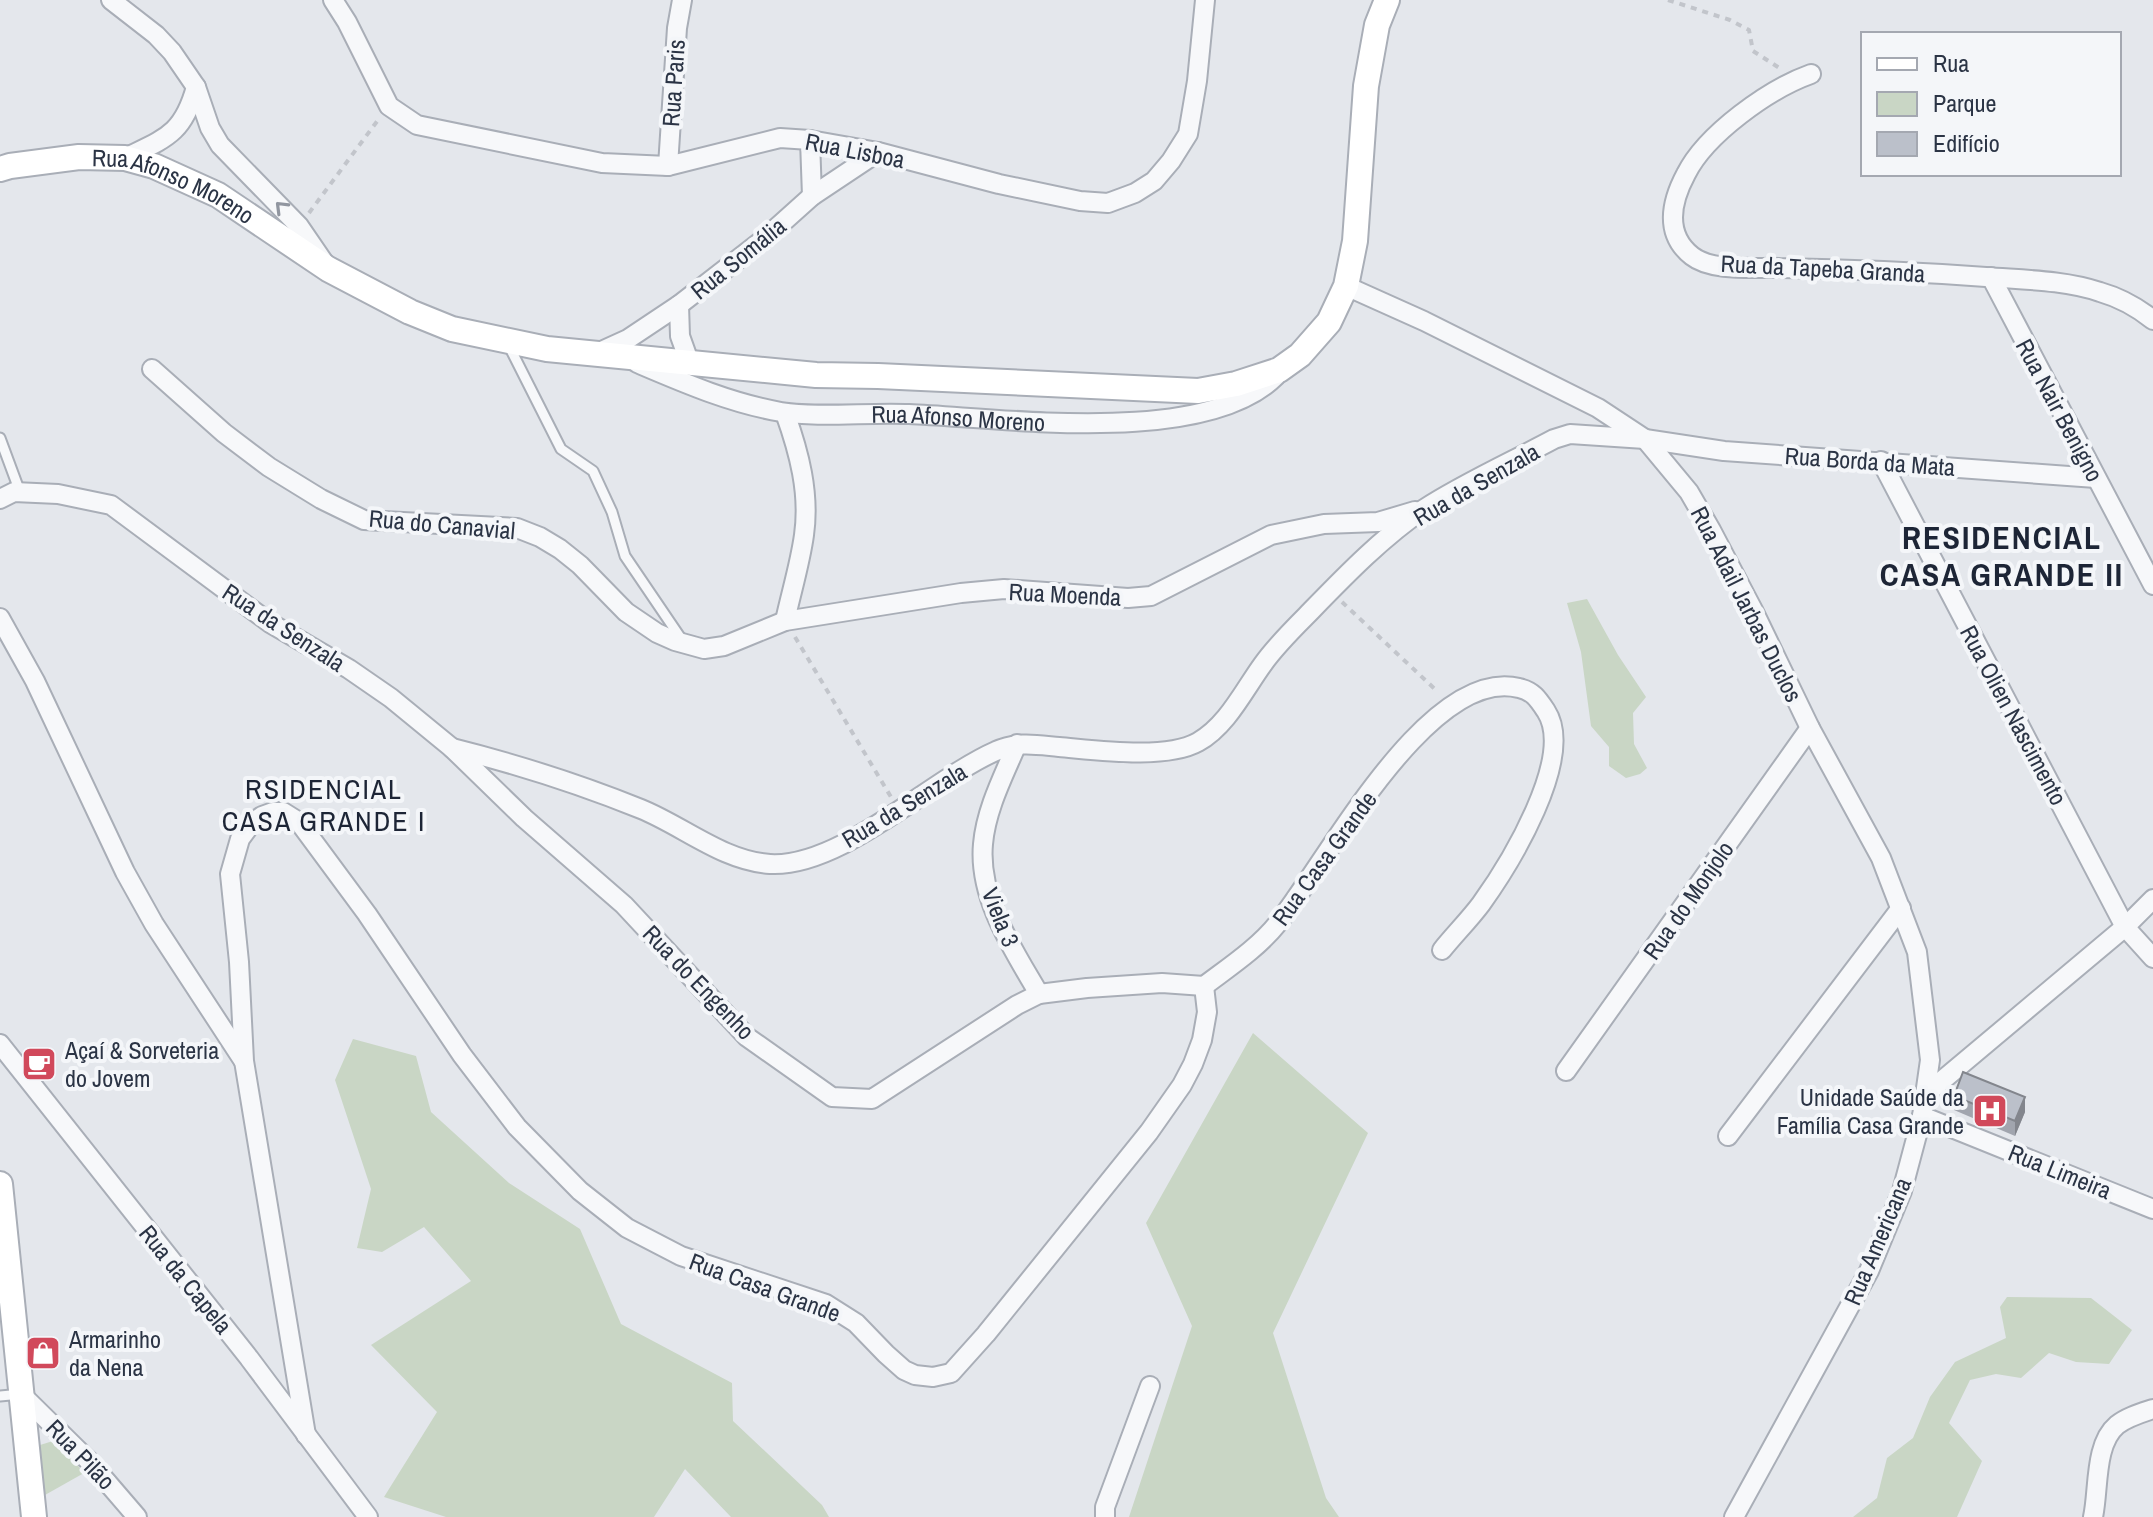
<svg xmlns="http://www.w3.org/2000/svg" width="2153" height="1517" viewBox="0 0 2153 1517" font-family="'Archivo Narrow',sans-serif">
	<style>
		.green { fill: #c9d6c5 }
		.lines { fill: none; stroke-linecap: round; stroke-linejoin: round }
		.lane-casing { stroke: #a9aeb7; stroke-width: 13 }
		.street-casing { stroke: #a9aeb7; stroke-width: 22 }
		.secondary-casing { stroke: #a9aeb7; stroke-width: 28 }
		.path { stroke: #c2c5cb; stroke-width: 4; stroke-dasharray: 6 6; stroke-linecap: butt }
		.lane { stroke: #f7f8fa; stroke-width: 9 }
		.street { stroke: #f7f8fa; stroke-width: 18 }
		.secondary { stroke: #fff; stroke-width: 24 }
		.wall { fill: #a1a5ae }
		.shaded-wall { fill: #83868d }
		.building { fill: #bbc0ca; stroke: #83868d; stroke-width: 2 }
		.oneway { stroke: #9196a0 }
		.labels { text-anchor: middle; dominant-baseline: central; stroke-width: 8; stroke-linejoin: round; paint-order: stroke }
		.street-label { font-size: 24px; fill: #2b3445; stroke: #f4f6f9 }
		.poi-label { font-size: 24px; fill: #2b3445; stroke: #f4f6f9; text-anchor: start }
		.quarter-label { font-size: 28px; letter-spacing: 2px; fill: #1d2536; stroke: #f4f6f9 }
		.district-label { font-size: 32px; font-weight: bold; letter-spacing: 2px; fill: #1d2536; stroke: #f4f6f9 }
	</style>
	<rect width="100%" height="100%" fill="#e4e7ec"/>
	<g class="green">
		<path d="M1587 599 1618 655 1646 697 1633 713 1634 744 1647 768 1640 774 1626 778 1609 766V747L1591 726 1581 652 1567 603Z"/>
		<path d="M1253 1033 1368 1133 1273 1333 1326 1498 1339 1517H1129L1192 1326 1146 1223Z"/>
		<path d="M353 1039 416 1056 431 1112 509 1183 580 1229 621 1324 732 1383 733 1421 822 1505 829 1517H731L685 1469 654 1517H446L384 1497 437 1412 371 1345 471 1281 424 1227 382 1252 357 1248 371 1189 335 1080Z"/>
		<path d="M2007 1297 2091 1298 2132 1330 2109 1364 2076 1362 2049 1353 2021 1378 1996 1374 1970 1380 1949 1423 1982 1461 1957 1517H1853L1877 1498 1887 1458 1913 1438 1930 1397 1955 1362 2006 1338 2000 1307Z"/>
		<path d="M56 1440 84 1473 45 1495 37 1446Z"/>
	</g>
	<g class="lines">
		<g class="lane-casing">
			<g id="lane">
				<path d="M508 344 561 449 593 471 612 512 625 556 682 640"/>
				<path d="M0 438 20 492"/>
				<path d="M0 1396 21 1394"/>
			</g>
		</g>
		<g class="street-casing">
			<g id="street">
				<path d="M111 0 156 35 172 52 196 87 210 128 220 145 299 226 325 264"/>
				<path d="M333 0 347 22 389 106 417 125 602 163 668 166 780 138 810 140 878 152 999 184 1080 201 1108 203 1135 193 1154 181 1171 161 1188 134 1197 81 1205 0"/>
				<path d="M1811 74C1769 89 1706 134 1686 174 1671 202 1664 234 1692 256 1712 272 1756 267 1780 268 1849 269 1918 272 1986 277 2024 280 2064 280 2100 292 2121 298 2137 307 2153 320"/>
				<path d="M810 140 812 196"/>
				<path d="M125 158C166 138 183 134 196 87"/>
				<path d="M668 166 677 28 682 0"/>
				<path d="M1991 277 2153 585"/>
				<path d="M1346 286 1424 321 1598 408 1645 439 1689 492 1711 530 1753 610 1810 728 1881 858 1917 952 1930 1060 1922 1116 1902 1191 1869 1271 1734 1517"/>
				<path d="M679 305 680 336 690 364"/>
				<path d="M595 354 628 339 679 305 764 239 812 196 878 152"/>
				<path id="s1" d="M637 363C684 383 730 403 781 412 819 418 869 412 909 414 1004 418 1205 447 1276 376"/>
				<path d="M152 369 224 433 269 467 321 499 364 520 517 528 540 537 560 549 580 565 626 612 657 633 675 641 704 649 724 646 785 621 961 593 1004 589 1128 598 1151 596 1271 535 1324 524 1378 522 1415 511"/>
				<path d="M785 413C799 452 810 493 804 535 800 564 791 593 785 621"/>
				<path d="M1881 461 2125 927 2153 958"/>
				<path d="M0 499 14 492 58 494 111 505 270 623 349 669 391 698 452 748 524 818 624 905 747 1037 832 1097 872 1099 1017 1005 1039 994 1087 988 1162 983 1204 986"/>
				<path d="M0 618 35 681 125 872 154 924 243 1060"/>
				<path d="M1017 744C1004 775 986 809 983 844 978 898 1013 949 1039 994"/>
				<path d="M452 748C516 764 579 784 641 809 683 826 723 861 770 864 841 868 932 779 996 751 1017 741 1037 745 1059 747 1095 750 1166 760 1198 742 1227 726 1244 690 1263 664 1275 647 1291 631 1306 616 1342 579 1381 538 1424 509 1462 484 1513 461 1554 439L1570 434 1645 439 1724 451 2096 478"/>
				<path d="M1204 986C1229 967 1258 948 1278 923 1326 863 1429 665 1519 688 1533 691 1538 699 1546 711 1576 757 1509 865 1481 904 1469 920 1454 935 1442 950"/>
				<path d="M0 1044 249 1358 368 1517"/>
				<path d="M1566 1071 1810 728"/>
				<path d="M1926 1094 2125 927 2153 899"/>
				<path d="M1922 1116 2153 1209"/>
				<path d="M1728 1136 1901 908"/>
				<path d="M21 1394 88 1460 137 1517"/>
				<path d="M306 1435 244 1061 239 962 230 874 240 839 251 824 262 816 273 812H283L299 822 367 914 462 1055 517 1127 580 1191 627 1228 681 1256 826 1304 856 1323 886 1354 904 1370 915 1375 933 1377 951 1373 986 1334 1149 1132 1182 1085 1193 1064 1202 1040 1207 1012 1204 986"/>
				<path d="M1105 1517V1507L1150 1386"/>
				<path d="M2093 1517C2099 1490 2094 1444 2117 1425 2127 1417 2141 1413 2153 1409"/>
			</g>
		</g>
		<g class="secondary-casing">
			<g id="secondary">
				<path id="s2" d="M0 169 10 166 79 157 125 158 154 166 218 195 328 269 410 312 452 329 547 349 816 375 878 376 1198 391 1236 384 1279 370 1300 355 1329 322 1346 286 1355 241 1366 86 1377 25 1387 0"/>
				<path d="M0 1184 34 1517"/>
			</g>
		</g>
		<g class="path">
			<path d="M1668 0 1730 20 1749 30 1753 51 1781 69"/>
			<path d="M309 213 378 120"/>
			<path d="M1342 602 1438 692"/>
			<path d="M795 637 891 797"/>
		</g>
		<use href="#lane" class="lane"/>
		<use href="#street" class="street"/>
		<use href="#secondary" class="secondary"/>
	</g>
	<path class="wall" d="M1954 1096 2025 1112 2015 1136 1954 1110Z"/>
	<path class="shaded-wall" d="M2025 1097V1112L2015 1136V1121Z"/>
	<path class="building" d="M1963 1072 2025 1097 2015 1121 1954 1096Z"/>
	<defs><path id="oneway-chevron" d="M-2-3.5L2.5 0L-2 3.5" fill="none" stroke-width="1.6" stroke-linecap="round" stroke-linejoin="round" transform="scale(2)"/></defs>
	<use class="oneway" href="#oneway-chevron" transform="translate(281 207) rotate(-135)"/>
	<defs>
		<g id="cafe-square" transform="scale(1.8)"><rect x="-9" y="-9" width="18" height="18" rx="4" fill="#d1495b" stroke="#f4f6f9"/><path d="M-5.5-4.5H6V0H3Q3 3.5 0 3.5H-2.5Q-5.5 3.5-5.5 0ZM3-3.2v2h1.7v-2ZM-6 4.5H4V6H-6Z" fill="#fff"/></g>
		<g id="hospital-square" transform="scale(1.8)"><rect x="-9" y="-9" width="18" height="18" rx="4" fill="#d1495b" stroke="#f4f6f9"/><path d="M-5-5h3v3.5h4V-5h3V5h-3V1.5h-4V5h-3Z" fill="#fff"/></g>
		<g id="shop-square" transform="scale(1.8)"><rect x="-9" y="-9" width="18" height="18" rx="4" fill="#d1495b" stroke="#f4f6f9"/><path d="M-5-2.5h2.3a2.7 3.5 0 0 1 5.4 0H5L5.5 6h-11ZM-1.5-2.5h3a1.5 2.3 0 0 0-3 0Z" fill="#fff"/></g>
	</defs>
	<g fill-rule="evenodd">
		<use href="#cafe-square" x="39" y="1064"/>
		<use href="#hospital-square" x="1990" y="1111"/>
		<use href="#shop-square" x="43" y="1353"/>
	</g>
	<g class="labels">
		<g class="street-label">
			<text transform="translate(673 83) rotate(-86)">Rua Paris</text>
			<text transform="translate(855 150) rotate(11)">Rua Lisboa</text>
			<text stroke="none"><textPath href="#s2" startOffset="180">Rua Afonso Moreno</textPath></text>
			<text transform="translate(738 258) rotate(-39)">Rua Somália</text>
			<text transform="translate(1823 268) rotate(3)">Rua da Tapeba Granda</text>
			<text transform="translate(2060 410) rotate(62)">Rua Nair Benigno</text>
			<text stroke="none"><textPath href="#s1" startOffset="330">Rua Afonso Moreno</textPath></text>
			<text transform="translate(1870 461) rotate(4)">Rua Borda da Mata</text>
			<text transform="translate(1476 484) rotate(-30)">Rua da Senzala</text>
			<text transform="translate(442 524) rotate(5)">Rua do Canavial</text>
			<text transform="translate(1065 594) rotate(3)">Rua Moenda</text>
			<text transform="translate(1747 604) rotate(63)">Rua Adail Jarbas Duclos</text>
			<text transform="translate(284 627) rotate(33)">Rua da Senzala</text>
			<text transform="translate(2014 715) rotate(62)">Rua Olien Nascimento</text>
			<text transform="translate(904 805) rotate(-31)">Rua da Senzala</text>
			<text transform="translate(1324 858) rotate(-54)">Rua Casa Grande</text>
			<text transform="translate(1688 900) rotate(-55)">Rua do Monjolo</text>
			<text transform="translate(1001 917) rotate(68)">Viela 3</text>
			<text transform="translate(699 982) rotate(46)">Rua do Engenho</text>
			<text transform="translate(2060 1171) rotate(22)">Rua Limeira</text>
			<text transform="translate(1877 1241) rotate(-67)">Rua Americana</text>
			<text transform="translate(186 1279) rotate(51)">Rua da Capela</text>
			<text transform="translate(765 1287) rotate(20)">Rua Casa Grande</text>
			<text transform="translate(81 1454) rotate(46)">Rua Pilão</text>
		</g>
		<g class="poi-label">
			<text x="65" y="1050">Açaí &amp; Sorveteria<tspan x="65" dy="28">do Jovem</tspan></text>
			<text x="1964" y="1097" text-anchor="end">Unidade Saúde da<tspan x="1964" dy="28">Família Casa Grande</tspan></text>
			<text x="69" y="1339">Armarinho<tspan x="69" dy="28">da Nena</tspan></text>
		</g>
		<g class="quarter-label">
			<text x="324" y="789">RSIDENCIAL<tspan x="324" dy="32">CASA GRANDE I</tspan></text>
		</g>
		<g class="district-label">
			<text x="2002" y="537">RESIDENCIAL<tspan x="2002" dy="37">CASA GRANDE II</tspan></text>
		</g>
	</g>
	<rect x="1861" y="32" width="260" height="144" fill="#f4f6f9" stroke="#a4a8b1" stroke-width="2"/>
	<rect x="1877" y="58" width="40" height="12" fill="#ffffff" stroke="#a4a8b1" stroke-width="2"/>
	<text x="1933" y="72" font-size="24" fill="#2b3445">Rua</text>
	<rect x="1877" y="92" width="40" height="24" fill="#c9d6c5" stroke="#a4a8b1" stroke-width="2"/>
	<text x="1933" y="112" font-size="24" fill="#2b3445">Parque</text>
	<rect x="1877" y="132" width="40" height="24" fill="#bbc0ca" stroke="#a4a8b1" stroke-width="2"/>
	<text x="1933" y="152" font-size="24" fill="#2b3445">Edifício</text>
</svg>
